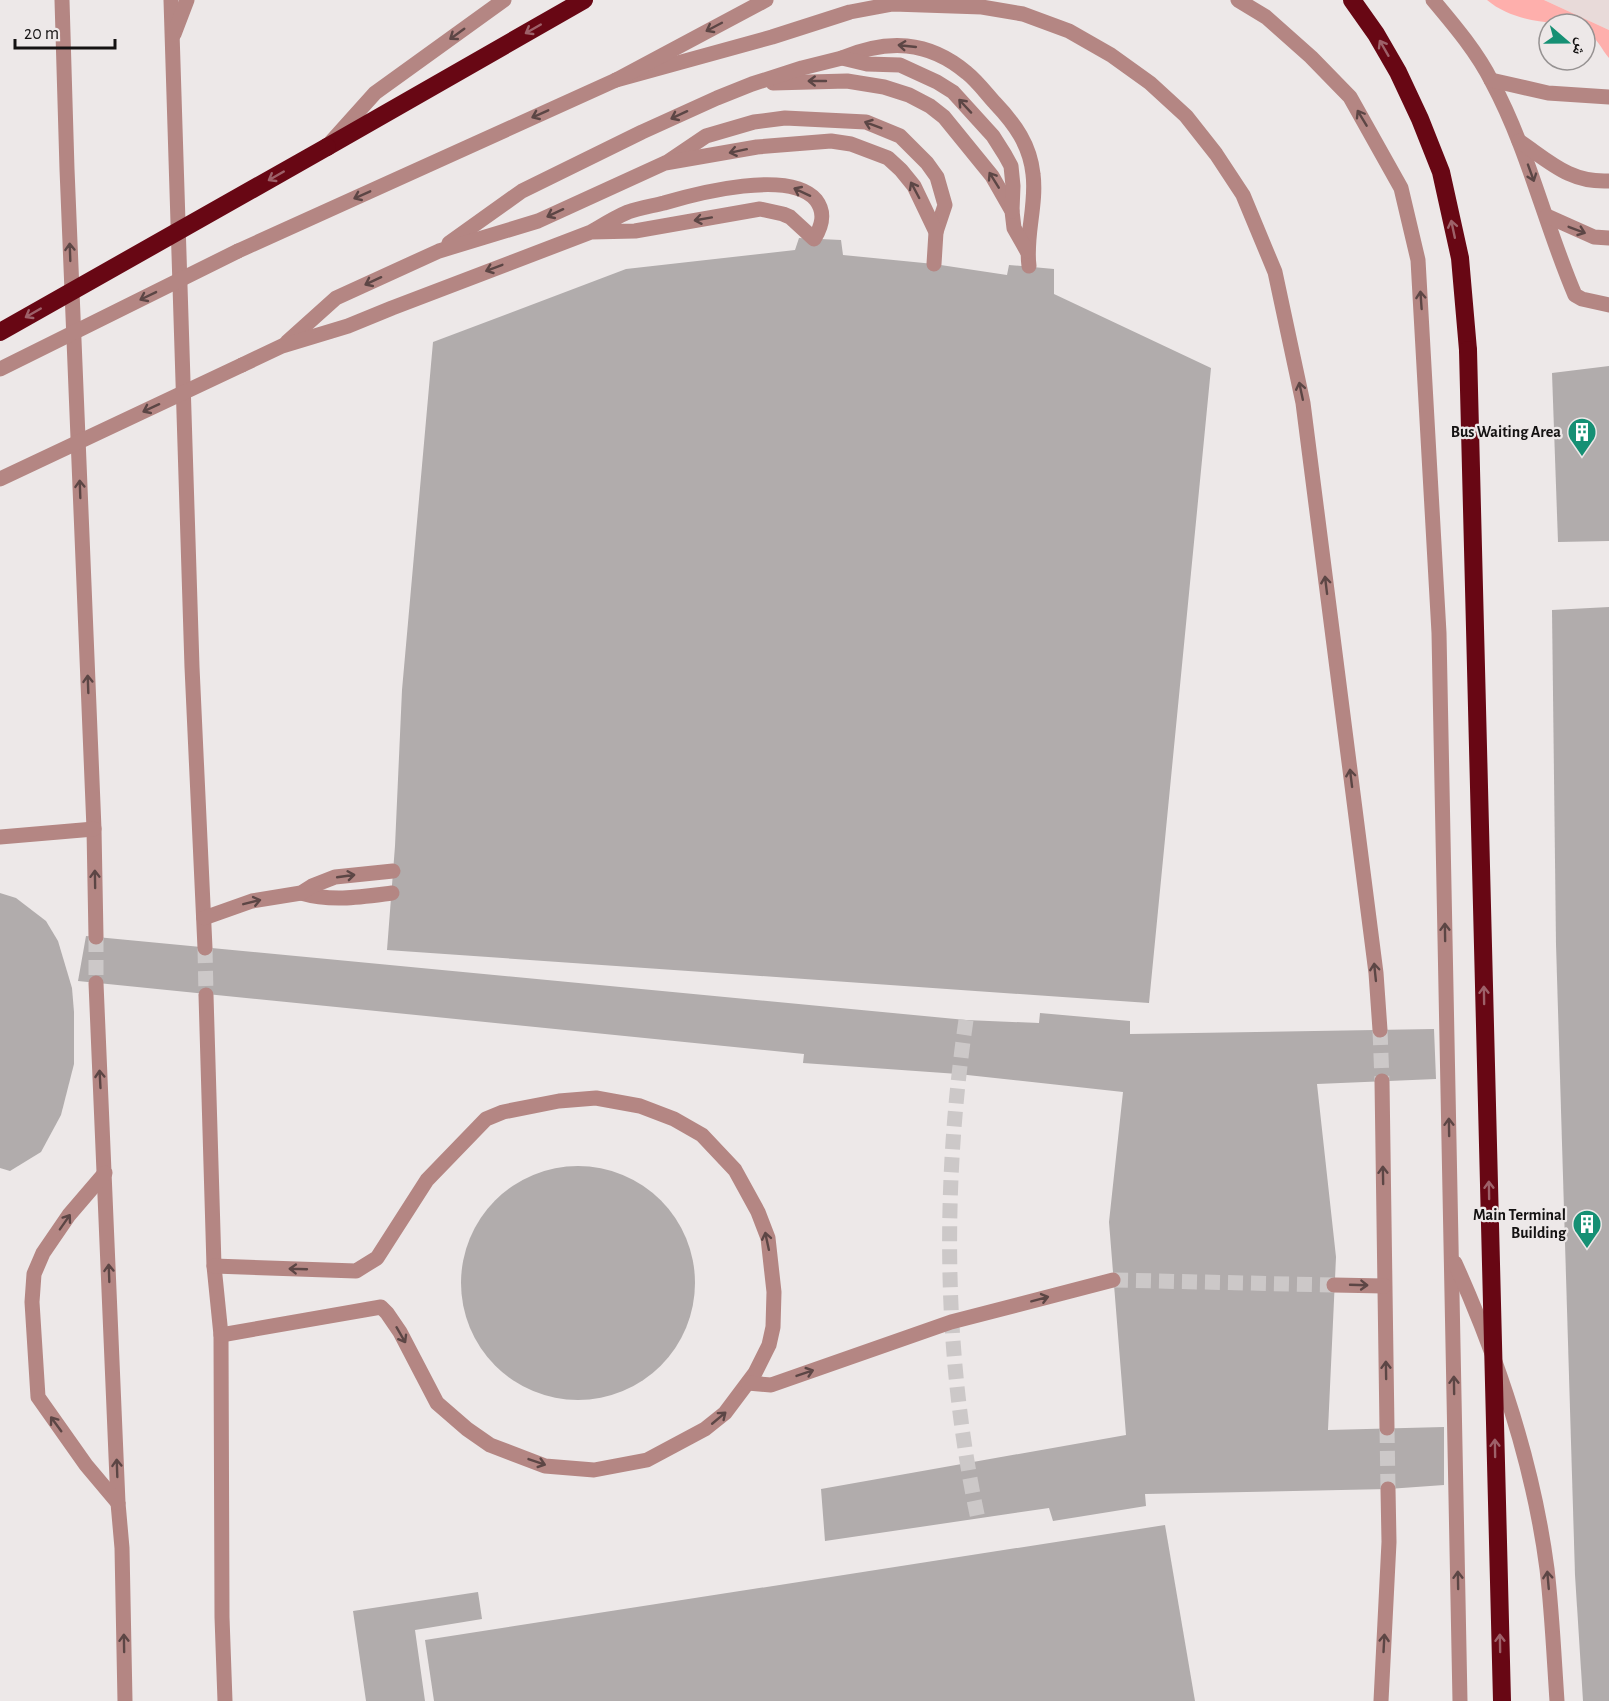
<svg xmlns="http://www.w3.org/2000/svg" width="1609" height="1701" viewBox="0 0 1609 1701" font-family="'Alegreya Sans','Noto Naskh Arabic',sans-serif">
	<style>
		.built { fill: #e8dad9 }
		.green { fill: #feafac }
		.building { fill: #b1acac }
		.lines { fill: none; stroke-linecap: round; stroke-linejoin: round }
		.minor-tunnel { stroke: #ccc8c8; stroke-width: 15; stroke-dasharray: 15 8; stroke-linecap: butt }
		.minor { stroke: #b48683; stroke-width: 15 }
		.highway { stroke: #680714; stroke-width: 18 }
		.minor-bridge { stroke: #b48683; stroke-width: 15 }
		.highway-bridge { stroke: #680714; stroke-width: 18 }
		.oneway { stroke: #5c4645 }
		.oneway2 { stroke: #9d6169 }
		.labels { text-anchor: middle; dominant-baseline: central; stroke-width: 4.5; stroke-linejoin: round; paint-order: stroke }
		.poi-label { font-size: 16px; font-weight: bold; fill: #141212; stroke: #ede8e8; text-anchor: end }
	</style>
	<rect width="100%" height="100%" fill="#ede8e8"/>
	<path class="built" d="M1544 0H1609V30Z"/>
	<path class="green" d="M1487 0H1544L1609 30V58C1601 49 1598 38 1585 31V24C1552 24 1513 22 1487 0Z"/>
	<g class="building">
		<path d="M799 238 841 240 843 255 934 264 1007 275 1009 265 1054 269V294L1211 368 1149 1003 387 950 395 846 402 690 433 342 626 269 795 250Z"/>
		<path d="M1609 366V541L1558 542 1552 373Z"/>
		<path d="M1609 607V1701H1583L1575 1575 1556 944 1552 610Z"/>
		<path d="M0 893 16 898 46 921 58 941 72 988 74 1012V1064L61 1115 41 1152 10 1171 0 1168Z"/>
		<path d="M86 936 966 1020 1039 1023 1040 1013 1130 1021V1034L1434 1029 1436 1079 1317 1084 1336 1257 1328 1430 1444 1427V1485L1388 1489 1145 1494 1146 1506 1053 1521 1049 1508 825 1541 821 1489 1126 1435 1109 1222 1123 1092 958 1074 803 1063 804 1054 78 981Z"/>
		<circle cx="578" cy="1283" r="117"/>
		<path d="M1165 1525 1195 1701H434L425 1640Z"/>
		<path d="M478 1592 482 1619 415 1630 425 1701H366L353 1611Z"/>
	</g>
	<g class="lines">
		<g class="minor-tunnel">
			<path d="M96 937V983"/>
			<path d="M205 948 206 995"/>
			<path d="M966 1020C942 1185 943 1356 978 1519"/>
			<path d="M1380 1030 1382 1081"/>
			<path d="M1113 1280 1334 1285"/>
			<path d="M1387 1428 1388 1489"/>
		</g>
		<g class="minor">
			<path d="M62 0 67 169 94 829 96 937"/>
			<path d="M171 0 192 667 205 948"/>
			<path d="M1238 0 1266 17 1311 57 1350 97 1401 188 1418 260 1439 633 1460 1701"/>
			<path d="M1433 0C1454 25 1477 52 1492 82 1528 149 1545 225 1575 295L1582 299 1609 305"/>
			<path d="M174 34 187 0"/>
			<path d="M842 58C887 39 928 40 967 73 977 81 986 93 995 103 1015 124 1030 145 1033 174 1037 205 1025 236 1029 266"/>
			<path d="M616 80 772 37 850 12 893 4 982 7 1023 14 1069 31 1111 55 1150 83 1186 116 1216 154 1243 195 1275 272 1303 403 1376 973 1380 1030"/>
			<path d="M1491 80 1548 93 1609 97"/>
			<path d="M773 83 847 81 884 87 909 95 930 106 944 117 992 176 1012 211 1014 228 1027 251"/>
			<path d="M1519 141C1550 162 1570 183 1609 181"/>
			<path d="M331 142 375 93 504 0"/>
			<path d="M669 161 706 136 754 122 785 118 866 122 900 136 927 163 937 177 945 205 936 232"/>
			<path d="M1547 216 1594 237 1609 238"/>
			<path d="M449 243 522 191 642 132 717 98 752 84 802 68 842 58 867 64 900 65 937 82 953 92 993 136 1005 155 1011 166 1013 186 1012 211"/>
			<path d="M238 251 616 80 766 0"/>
			<path d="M287 342 336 298 439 251 538 221 665 163 757 147 831 141 851 144 888 158 901 170 914 186 936 232 934 264"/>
			<path d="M242 365 282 346 348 326 392 308 591 232 635 231 760 209 783 214 790 217 814 239C822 226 826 213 816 200 790 169 698 193 664 203 652 206 639 208 628 212 616 217 603 225 591 232"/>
			<path d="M0 837 94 829"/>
			<path d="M301 893C332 902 361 897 392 893"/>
			<path d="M204 918 252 901 301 893 312 886 335 877 393 871"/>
			<path d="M96 983 118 1503 122 1548 125 1701"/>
			<path d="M206 995 214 1266 221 1335 222 1617 225 1701"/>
			<path d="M1382 1081 1387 1428"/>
			<path d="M105 1173 69 1215 43 1253 34 1274 32 1302 38 1397 86 1465 118 1503"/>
			<path d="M1455 1263C1499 1361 1533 1462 1547 1569 1552 1612 1554 1657 1557 1701"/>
			<path d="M214 1266 356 1271 377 1258 427 1180 486 1119 503 1112 559 1101 596 1098 640 1106 674 1119 702 1135 735 1170 758 1212 768 1238 774 1292 773 1327 769 1345 755 1373 725 1413 705 1429 647 1460 594 1470 545 1466 490 1445 467 1429 437 1403 400 1332 387 1313 381 1307 221 1335"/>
			<path d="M1334 1285 1384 1286"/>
			<path d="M748 1383 771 1385 951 1322 1113 1280"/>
			<path d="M1381 1701 1389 1542 1388 1489"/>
		</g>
		<g class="highway">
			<path d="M1352 0 1376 34 1398 72 1420 119 1441 172 1460 258 1468 350"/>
			<path d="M327 147 584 0"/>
		</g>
		<g class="minor-bridge">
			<path d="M0 369 238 251"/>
			<path d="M0 479 242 365"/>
		</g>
		<g class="highway-bridge">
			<path d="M0 332 327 147"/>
			<path d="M1468 350 1502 1701"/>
		</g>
	</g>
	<defs><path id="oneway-shaft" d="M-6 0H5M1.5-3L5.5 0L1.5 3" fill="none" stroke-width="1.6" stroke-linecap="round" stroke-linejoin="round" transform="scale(1.5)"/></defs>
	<g class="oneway">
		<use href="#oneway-shaft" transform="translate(714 27) rotate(152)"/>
		<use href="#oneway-shaft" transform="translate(457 34) rotate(144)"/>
		<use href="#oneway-shaft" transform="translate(907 46) rotate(-174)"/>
		<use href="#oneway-shaft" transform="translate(817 81) rotate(180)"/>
		<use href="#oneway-shaft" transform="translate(965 106) rotate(-133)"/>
		<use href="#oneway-shaft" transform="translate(540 114) rotate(156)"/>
		<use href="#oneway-shaft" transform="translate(679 115) rotate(155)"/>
		<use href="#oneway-shaft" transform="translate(1362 118) rotate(-121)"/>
		<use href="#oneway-shaft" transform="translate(873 125) rotate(-159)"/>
		<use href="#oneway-shaft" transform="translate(738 151) rotate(168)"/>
		<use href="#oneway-shaft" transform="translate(1531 173) rotate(70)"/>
		<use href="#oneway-shaft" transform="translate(994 180) rotate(-122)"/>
		<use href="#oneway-shaft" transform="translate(915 190) rotate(-118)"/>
		<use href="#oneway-shaft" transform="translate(802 192) rotate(-155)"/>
		<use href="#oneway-shaft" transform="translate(362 195) rotate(156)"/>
		<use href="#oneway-shaft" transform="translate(555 213) rotate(155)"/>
		<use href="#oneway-shaft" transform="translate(703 219) rotate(170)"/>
		<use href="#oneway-shaft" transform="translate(1577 230) rotate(21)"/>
		<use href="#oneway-shaft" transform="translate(70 252) rotate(-92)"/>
		<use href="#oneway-shaft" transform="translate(494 268) rotate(159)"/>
		<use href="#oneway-shaft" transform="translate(373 281) rotate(155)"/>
		<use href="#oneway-shaft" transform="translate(148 296) rotate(154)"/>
		<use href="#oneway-shaft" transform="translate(1421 300) rotate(-94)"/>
		<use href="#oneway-shaft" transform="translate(1301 391) rotate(-102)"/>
		<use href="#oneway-shaft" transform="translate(151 408) rotate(155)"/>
		<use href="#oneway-shaft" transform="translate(80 489) rotate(-92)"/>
		<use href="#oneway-shaft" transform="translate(1326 585) rotate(-97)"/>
		<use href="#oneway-shaft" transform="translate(88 684) rotate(-92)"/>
		<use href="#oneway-shaft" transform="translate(1351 778) rotate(-97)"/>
		<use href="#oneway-shaft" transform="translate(346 876) rotate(-8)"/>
		<use href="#oneway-shaft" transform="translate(95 879) rotate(-91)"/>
		<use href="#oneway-shaft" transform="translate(252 902) rotate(-14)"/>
		<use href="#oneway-shaft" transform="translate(1445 932) rotate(-91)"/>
		<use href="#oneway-shaft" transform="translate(1375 972) rotate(-96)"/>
		<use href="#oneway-shaft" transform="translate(100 1079) rotate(-93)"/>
		<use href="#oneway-shaft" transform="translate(1449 1127) rotate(-91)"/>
		<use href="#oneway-shaft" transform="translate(1383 1175) rotate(-91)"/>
		<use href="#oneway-shaft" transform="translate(65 1222) rotate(-55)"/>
		<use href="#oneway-shaft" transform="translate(767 1241) rotate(-102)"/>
		<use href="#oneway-shaft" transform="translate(298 1269) rotate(-178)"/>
		<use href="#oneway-shaft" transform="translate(109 1273) rotate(-92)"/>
		<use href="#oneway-shaft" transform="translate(1359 1285) rotate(2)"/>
		<use href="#oneway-shaft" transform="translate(1040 1299) rotate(-15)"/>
		<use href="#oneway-shaft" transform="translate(401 1335) rotate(60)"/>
		<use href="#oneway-shaft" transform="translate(1386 1370) rotate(-91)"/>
		<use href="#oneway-shaft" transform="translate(805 1373) rotate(-19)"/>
		<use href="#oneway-shaft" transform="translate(1454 1385) rotate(-91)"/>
		<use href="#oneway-shaft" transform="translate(719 1418) rotate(-40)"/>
		<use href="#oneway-shaft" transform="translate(56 1424) rotate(-126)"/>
		<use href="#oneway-shaft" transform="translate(537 1462) rotate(19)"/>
		<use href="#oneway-shaft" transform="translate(117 1468) rotate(-92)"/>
		<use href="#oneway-shaft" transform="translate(1458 1580) rotate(-91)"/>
		<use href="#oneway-shaft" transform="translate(1548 1580) rotate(-95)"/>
		<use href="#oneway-shaft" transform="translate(124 1643) rotate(-91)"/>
		<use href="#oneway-shaft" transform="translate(1384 1643) rotate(-87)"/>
	</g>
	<g class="oneway2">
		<use href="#oneway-shaft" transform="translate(533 29) rotate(150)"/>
		<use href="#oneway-shaft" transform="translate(1384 48) rotate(-120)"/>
		<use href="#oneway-shaft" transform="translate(276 176) rotate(150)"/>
		<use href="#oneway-shaft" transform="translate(1453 229) rotate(-102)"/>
		<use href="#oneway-shaft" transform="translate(33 313) rotate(150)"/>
		<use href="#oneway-shaft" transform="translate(1484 995) rotate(-91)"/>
		<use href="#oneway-shaft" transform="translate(1489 1190) rotate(-91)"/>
		<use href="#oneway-shaft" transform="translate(1495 1448) rotate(-91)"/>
		<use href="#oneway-shaft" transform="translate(1500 1643) rotate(-91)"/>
	</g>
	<defs>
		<g id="building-pin" transform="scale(1.5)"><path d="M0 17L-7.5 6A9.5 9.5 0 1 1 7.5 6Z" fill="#169074" stroke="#ede8e8"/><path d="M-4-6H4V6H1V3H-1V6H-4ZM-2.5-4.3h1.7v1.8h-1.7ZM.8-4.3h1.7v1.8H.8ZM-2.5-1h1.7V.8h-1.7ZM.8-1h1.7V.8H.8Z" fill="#fff"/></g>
	</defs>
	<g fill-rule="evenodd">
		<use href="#building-pin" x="1582" y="432"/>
		<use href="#building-pin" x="1587" y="1224"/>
	</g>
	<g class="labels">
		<g class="poi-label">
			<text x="1561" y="432">Bus Waiting Area</text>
			<text x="1566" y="1215">Main Terminal<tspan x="1566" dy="18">Building</tspan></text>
		</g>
	</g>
	<g transform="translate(1567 42) rotate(110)"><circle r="28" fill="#ede8e8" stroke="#969292" stroke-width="1.5"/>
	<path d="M0-4.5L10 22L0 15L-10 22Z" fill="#169074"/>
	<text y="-9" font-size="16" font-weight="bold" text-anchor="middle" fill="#141212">ش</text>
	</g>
	<path d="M15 39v9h100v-9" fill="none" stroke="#141212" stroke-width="3"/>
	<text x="24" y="39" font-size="18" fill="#141212" stroke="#ede8e8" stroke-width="4.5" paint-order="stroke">20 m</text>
</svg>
